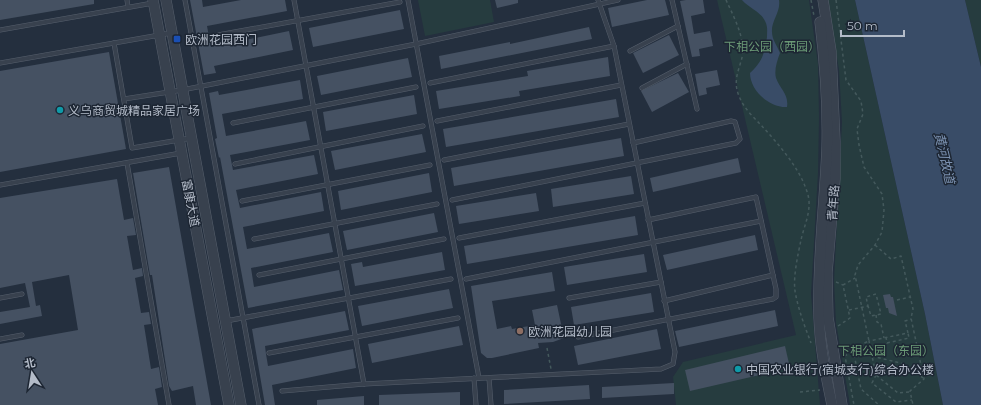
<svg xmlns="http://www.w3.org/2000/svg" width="981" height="405" viewBox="0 0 981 405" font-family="Montserrat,'Noto Sans SC',sans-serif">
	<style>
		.green { fill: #263c3f }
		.water { fill: #394c67 }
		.building { fill: #455162 }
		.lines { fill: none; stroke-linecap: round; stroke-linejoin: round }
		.service-casing { stroke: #565f6c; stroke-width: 5 }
		.tertiary-casing { stroke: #565f6c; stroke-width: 11 }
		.path { stroke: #44595c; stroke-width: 1.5; stroke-dasharray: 3 3; stroke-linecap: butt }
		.service { stroke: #38414e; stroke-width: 4 }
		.tertiary { stroke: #38414e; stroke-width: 10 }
		.transit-dot { fill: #1a4fb4; stroke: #1d2633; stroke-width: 1.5 }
		.culture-dot { fill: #0f9aa8; stroke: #1d2633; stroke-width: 1.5 }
		.education-dot { fill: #8d6e63; stroke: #1d2633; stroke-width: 1.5 }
		.labels { text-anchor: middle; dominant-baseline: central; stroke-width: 3; stroke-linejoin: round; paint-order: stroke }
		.poi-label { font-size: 12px; fill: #b4bcc9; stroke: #1d2633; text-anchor: start }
		.park-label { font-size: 12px; fill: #6b9a76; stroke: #1d2633 }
		.street-label { font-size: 12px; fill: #b4bcc9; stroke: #1d2633 }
		.water-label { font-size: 13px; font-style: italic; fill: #7c92b1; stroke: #1d2633 }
	</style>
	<rect width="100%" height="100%" fill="#242f3e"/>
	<g class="green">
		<path d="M418 0H490L494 22 425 36Z"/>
		<path d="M717 0H809L818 64 819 117 818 173 811 294 820 405H676L673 377 683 362 796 335Z"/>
		<path d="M827 0H855L925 314 943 405H850L836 323 834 281 842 122 839 70Z"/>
		<path d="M965 0H981V67Z"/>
	</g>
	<g class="water">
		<path d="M742 0H779C781 12 771 21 772 32 772 40 777 45 780 53 777 61 774 70 776 78 780 89 789 94 787 107 769 108 750 90 750 73 763 61 764 54 767 37 767 31 768 27 765 21 761 12 749 8 742 0Z"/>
		<path d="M855 0H965L981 67V405H943L925 314Z"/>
	</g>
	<g class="building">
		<path d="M0 0H94V4L0 20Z"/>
		<path d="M190 0H202L203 7 241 0H285L287 11 207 26 211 47 289 31 293 50 214 66 216 73 204 75Z"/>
		<path d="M495 0H518V3L497 8Z"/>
		<path d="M647 0H665L669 15 612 27 608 8Z"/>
		<path d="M686 0H703L705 13 691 16 694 34 710 31 713 46 699 49 700 56 692 57 680 1Z"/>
		<path d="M400 10 404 29 313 47 309 28Z"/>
		<path d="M589 27 592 39 441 69 439 56 510 42V44Z"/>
		<path d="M669 35 679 55 643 73 633 53Z"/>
		<path d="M109 52 126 149 0 172V71Z"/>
		<path d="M608 57 610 76 519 91 520 96 439 109 436 91 528 76 527 71Z"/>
		<path d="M408 58 412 77 321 95 317 76Z"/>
		<path d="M717 70 720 85 706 88 707 94 699 96 695 74Z"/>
		<path d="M678 73 689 92 652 112 641 91Z"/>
		<path d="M300 80 303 99 222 114 226 136 306 121 310 140 230 155 233 170 314 155 318 174 236 190 240 208 321 192 324 211 243 227 247 249 329 233 333 252 251 268 254 287 339 270 343 290 248 308 220 157 219 158 215 139 217 138 209 93 218 91 219 95Z"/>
		<path d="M414 95 417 114 326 131 323 112Z"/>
		<path d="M616 99 619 117 446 147 443 129Z"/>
		<path d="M422 134 426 152 335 170 331 151Z"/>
		<path d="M621 138 624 156 454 186 451 168Z"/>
		<path d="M738 158 741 172 653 192 650 178Z"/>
		<path d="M169 167 193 304 211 405H196L193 386 172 391 169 386 152 275H150L133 173Z"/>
		<path d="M429 173 432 192 341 210 338 191Z"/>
		<path d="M631 176 634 194 553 207 551 189Z"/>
		<path d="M117 179 124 220 133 218 136 235 127 236 133 270 142 268 143 276 135 278 141 313 149 312 151 324 144 325 151 369 159 367 162 387 155 389 158 405H0V344L78 330 69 275 32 282 36 306 40 305 42 316 0 324V312L30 307 25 283 0 288V198Z"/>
		<path d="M536 193 539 211 459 224 456 206Z"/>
		<path d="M434 213 438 232 347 250 343 231Z"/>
		<path d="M635 216 638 235 467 264 464 246Z"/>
		<path d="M755 235 758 250 667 270 663 255Z"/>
		<path d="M442 252 445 270 355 286 351 264 362 262 363 267Z"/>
		<path d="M644 254 647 272 567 285 564 267Z"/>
		<path d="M552 272 555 291 492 301 497 329 511 326 512 329 535 325 532 310 557 305 564 338 553 342 538 343 539 348 492 358H487L481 353 471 286Z"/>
		<path d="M449 289 453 308 362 326 358 306Z"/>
		<path d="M651 293 654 312 574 325 571 307Z"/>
		<path d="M890 294 891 297H893L897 316 889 313 888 308H886L883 295Z"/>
		<path d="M775 310 778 326 679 347 675 331Z"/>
		<path d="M345 311 349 330 265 346 266 354 268 366 353 349 356 368 272 385 275 405H265L252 329Z"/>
		<path d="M459 326 463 345 372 363 368 344Z"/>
		<path d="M657 329 661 349 578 365 574 346Z"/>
		<path d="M785 346 790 368 690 391 685 370Z"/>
		<path d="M674 383V394L602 398V387Z"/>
		<path d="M589 385 590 399 504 404V390Z"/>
		<path d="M460 392V405H379V395Z"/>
		<path d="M364 396V405H317V400Z"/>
	</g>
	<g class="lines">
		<g class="service-casing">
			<g id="service">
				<path d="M127 0 128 7"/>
				<path d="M185 0 259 405"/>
				<path d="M294 0 364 384 661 369 673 364 675 352 614 46 598 0"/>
				<path d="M408 0 479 378"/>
				<path d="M672 0 697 109"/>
				<path d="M0 30 153 3"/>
				<path d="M218 35 400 2"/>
				<path d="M114 43 132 148 191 138"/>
				<path d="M630 51 678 26"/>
				<path d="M0 63 171 33"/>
				<path d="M430 83 614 46"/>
				<path d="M642 88 687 64"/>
				<path d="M124 99 182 90 416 44 618 0"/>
				<path d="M437 121 621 85"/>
				<path d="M233 123 416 87"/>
				<path d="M444 160 629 124"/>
				<path d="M127 163 169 405"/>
				<path d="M235 164 423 126"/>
				<path d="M0 185 181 153"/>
				<path d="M452 200 736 143 740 139 735 122 731 121 633 143"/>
				<path d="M242 201 430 165"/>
				<path d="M459 238 645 203"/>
				<path d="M254 239 437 204"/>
				<path d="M259 275 444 239"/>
				<path d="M466 279 761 221"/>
				<path d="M0 298 22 294"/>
				<path d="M569 298 661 282"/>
				<path d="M664 301 773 275"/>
				<path d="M226 321 451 279"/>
				<path d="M578 337 773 299 776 297V289L756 197 648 220"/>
				<path d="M0 339 22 335"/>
				<path d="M269 353 458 318"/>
				<path d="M474 378 476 405"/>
				<path d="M489 378 491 405"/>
				<path d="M282 391 364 384"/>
			</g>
		</g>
		<g class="tertiary-casing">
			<g id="tertiary">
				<path d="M153 0 229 405"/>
				<path d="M166 0 241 405"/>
				<path d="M823 0 831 51 835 141V179L827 273 828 317 842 405"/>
				<path d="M820 22C825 63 828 104 827 146 825 203 817 261 819 318 820 348 826 376 832 405"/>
			</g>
		</g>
		<g class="path">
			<path d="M726 0C733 15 742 32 743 49 743 65 731 77 739 96 743 107 753 117 761 125 779 145 801 169 808 195 812 210 804 226 801 240 798 254 793 277 795 291 798 309 805 327 811 343"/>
			<path d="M811 0 814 16"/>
			<path d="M836 0 846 80 861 101 863 114 857 129 859 145 864 167 882 194 884 210 882 232 875 245 858 265 855 275 869 341 860 345 845 356 854 405"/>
			<path d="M875 245 891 259 901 256 913 309 911 318 924 379 910 391 913 405"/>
			<path d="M836 282 843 285"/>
			<path d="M897 300 910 297"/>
			<path d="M849 310 868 306 866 297 876 294 881 314 871 316 868 306"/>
			<path d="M876 315 877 322 881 324 884 338"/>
			<path d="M838 326 850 318 843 285 855 278"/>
			<path d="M886 337 887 343 909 338 908 333"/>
			<path d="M547 348 551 369"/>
			<path d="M853 349 861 389 879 405"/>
			<path d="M872 356 904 364 923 378"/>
			<path d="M876 375 872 383 896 402 912 400"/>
			<path d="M800 392 820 390"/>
			<path d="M909 392 898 393 876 375 869 341 908 333 905 321 911 319"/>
		</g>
		<use href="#service" class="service"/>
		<use href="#tertiary" class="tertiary"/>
	</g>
	<rect class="transit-dot" x="173" y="35" width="8" height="8" rx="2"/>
	<g class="culture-dot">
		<circle cx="60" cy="110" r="4"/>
		<circle cx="738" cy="369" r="4"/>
	</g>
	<circle class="education-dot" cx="520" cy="331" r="4"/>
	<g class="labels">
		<g class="poi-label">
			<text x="185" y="39">欧洲花园西门</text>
			<text x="68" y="110">义乌商贸城精品家居广场</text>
			<text x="528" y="331">欧洲花园幼儿园</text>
			<text x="746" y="369">中国农业银行(宿城支行)综合办公楼</text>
		</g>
		<g class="park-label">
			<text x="772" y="46">下相公园（西园）</text>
			<text x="886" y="350">下相公园（东园）</text>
		</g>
		<g class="street-label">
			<text transform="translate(191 203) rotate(79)">富康大道</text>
			<text transform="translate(833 203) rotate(-86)">青年路</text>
		</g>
		<g class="water-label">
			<text transform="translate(945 158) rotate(77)">黄河故道</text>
		</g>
	</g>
	<g transform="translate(32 373) rotate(348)" stroke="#1d2633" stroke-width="3" paint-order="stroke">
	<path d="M0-3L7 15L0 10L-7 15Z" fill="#b4bcc9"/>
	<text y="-6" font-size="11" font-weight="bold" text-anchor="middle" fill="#b4bcc9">北</text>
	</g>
	<path d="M841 30v6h63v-6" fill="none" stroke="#b4bcc9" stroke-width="2"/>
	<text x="847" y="30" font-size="12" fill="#b4bcc9" stroke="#1d2633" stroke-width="3" paint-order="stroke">50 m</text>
</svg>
